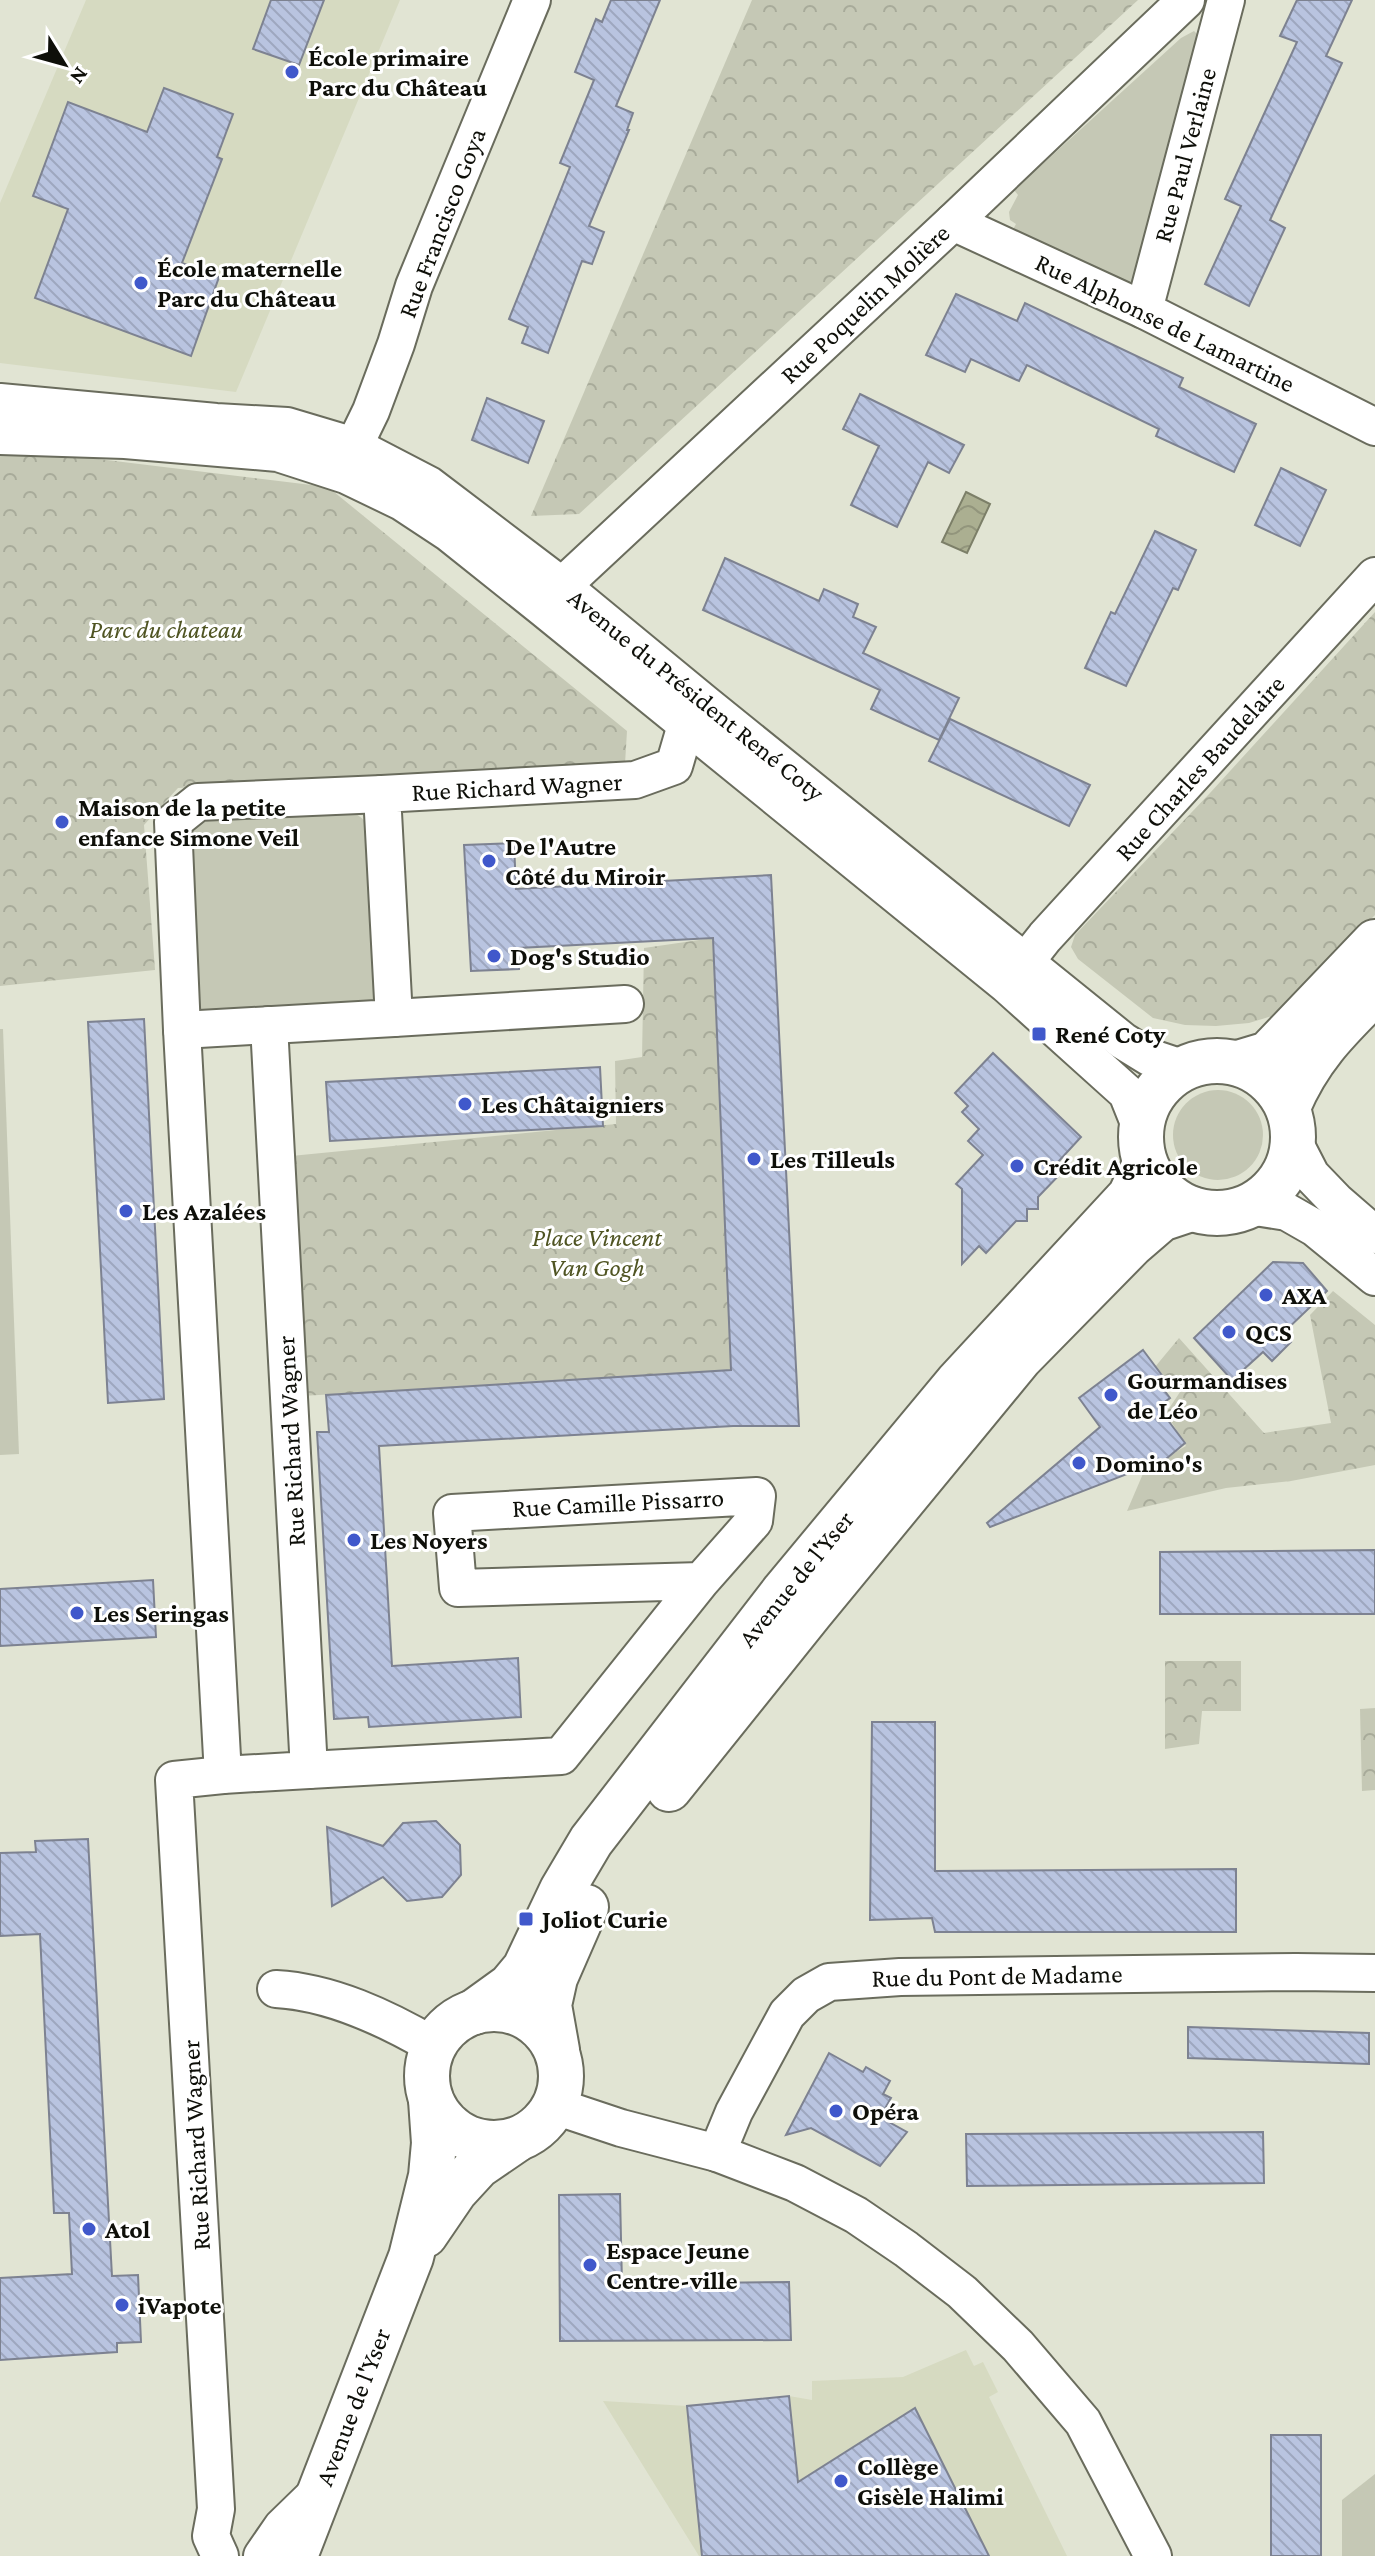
<svg xmlns="http://www.w3.org/2000/svg" width="1375" height="2556" viewBox="0 0 1375 2556" font-family="'Crimson Pro',serif">
	<style>
		.built { fill: #d6dac1 }
		.grass { fill: #c5c8b5 }
		.forest { fill: url(#forest-crowns) }
		.water { fill: url(#water-waves); stroke: #7c7f68; stroke-width: 2 }
		.building { fill: url(#building-back-hatch); stroke: #7d8291; stroke-width: 2 }
		.lines { fill: none; stroke-linecap: round; stroke-linejoin: round }
		.street-casing { stroke: #6a6c5d; stroke-width: 40 }
		.secondary-casing { stroke: #6a6c5d; stroke-width: 48 }
		.street { stroke: #fff; stroke-width: 36 }
		.secondary { stroke: #fff; stroke-width: 44 }
		.poi-dot { fill: #4058cb; stroke: #fff; stroke-width: 3 }
		.labels { text-anchor: middle; dominant-baseline: central; stroke-width: 6; stroke-linejoin: round; paint-order: stroke }
		.poi-label { font-size: 26px; font-weight: bold; fill: #0e0f09; stroke: #fff; text-anchor: start }
		.street-label { font-size: 26px; fill: #0e0f09; stroke: #fff }
		.park-label { font-size: 26px; font-style: italic; fill: #4f5422; stroke: #fff }
	</style>
	<defs>
		<pattern id="forest-crowns" width="20" height="18" patternUnits="userSpaceOnUse" patternTransform="scale(2)"><rect width="20" height="18" fill="#c5c8b5"/><path d="M2 6a3 3 0 1 1 6 0M12 15a3 3 0 1 1 6 0" fill="none" stroke="#a8ab9a"/></pattern>
		<pattern id="water-waves" width="16" height="10" patternUnits="userSpaceOnUse" patternTransform="scale(2)"><rect width="16" height="10" fill="#abaf91"/><path d="M0 5q4-4 8 0t8 0" fill="none" stroke="#92957c"/></pattern>
		<pattern id="building-back-hatch" width="6" height="6" patternUnits="userSpaceOnUse" patternTransform="scale(2)"><rect width="6" height="6" fill="#b9c4e0"/><path d="M-1 5l2 2M0 0l6 6M5-1l2 2" fill="none" stroke="#9ea7bf"/></pattern>
	</defs>
	<rect width="100%" height="100%" fill="#e1e4d3"/>
	<g class="built">
		<path d="M86 0H400L236 392 0 363V203Z"/>
		<path d="M966 2350 974 2366 983 2362 998 2392 989 2397 1067 2556H699L603 2401 687 2406 789 2396 812 2400V2381L903 2377Z"/>
	</g>
	<g class="grass">
		<path d="M1194 31 1201 38 1135 279 1124 285 1010 235 1016 224 1010 220 1009 212 1018 195 1014 190 1181 38Z"/>
		<path d="M345 809C360 815 366 819 371 835L374 1000 366 1008 182 1030 186 827 197 818Z"/>
		<path d="M0 1029H3L19 1454 0 1455Z"/>
		<circle cx="1218" cy="1135" r="45"/>
		<path d="M1375 2474V2556H1342V2500Z"/>
	</g>
	<g class="forest">
		<path d="M752 0H1138L579 514 531 516Z"/>
		<path d="M0 447 328 487 627 731 625 764 178 788 144 825 155 970 0 986Z"/>
		<path d="M1375 612V915L1279 1014 1249 1023 1216 1026 1185 1025 1153 1018 1078 959 1071 947 1075 935 1210 793Z"/>
		<path d="M713 938 731 1370 302 1396 291 1156 616 1124 615 1061 642 1057 644 948Z"/>
		<path d="M1333 1291 1375 1325V1465L1291 1481 1226 1488 1127 1511 1145 1469 1186 1446 1166 1413 1180 1392 1155 1367 1179 1338 1264 1433 1331 1423 1310 1315Z"/>
		<path d="M1165 1661H1241V1711H1202L1199 1744 1165 1749Z"/>
		<path d="M1375 1708V1790L1362 1791 1360 1709Z"/>
	</g>
	<path class="water" d="M966 492 990 504 967 553 942 542Z"/>
	<g class="building">
		<path d="M271 0H324L299 65 253 49Z"/>
		<path d="M611 0H660L616 106 633 113 627 130H629L589 226 604 232 592 264 582 261 548 353 522 343 528 327 509 319 570 167 560 163 594 80 575 72 596 19 602 22Z"/>
		<path d="M1297 0H1352L1326 56 1342 63 1270 220 1285 228 1249 306 1205 284 1241 206 1225 199 1297 42 1280 36Z"/>
		<path d="M164 88 233 114 217 157 222 159 182 263 219 277 191 356 35 298 68 209 33 196 68 102 147 132Z"/>
		<path d="M956 294 1017 321 1025 303 1183 378 1179 387 1256 424 1234 472 1156 436 1159 429 1027 365 1019 381 971 359 965 372 926 355Z"/>
		<path d="M860 394 964 445 949 473 928 462 897 527 851 505 879 446 843 429Z"/>
		<path d="M487 398 544 421 528 463 472 440Z"/>
		<path d="M1281 468 1326 490 1300 546 1255 525Z"/>
		<path d="M1155 531 1196 550 1178 590 1173 588 1126 686 1085 668 1111 612 1115 614Z"/>
		<path d="M725 558 819 601 824 589 858 604 853 617 876 627 863 653 959 698 939 740 871 709 880 690 703 610Z"/>
		<path d="M950 719 1090 785 1069 826 929 761Z"/>
		<path d="M514 843 516 889 771 875 799 1426H733L379 1446 392 1666 518 1658 521 1717 369 1727 368 1717 334 1719 317 1432H329L326 1395 731 1370 713 938 518 948 519 969 471 971 464 845Z"/>
		<path d="M144 1019 164 1399 108 1403 88 1022Z"/>
		<path d="M993 1053 1081 1137 1058 1162 1065 1169 1038 1197V1209H1027V1221H1016L986 1253 979 1246 962 1264V1189L956 1184 983 1155 968 1141 979 1129 962 1112 968 1106 955 1093Z"/>
		<path d="M600 1067 603 1126 330 1141 326 1082Z"/>
		<path d="M1273 1262 1303 1263 1327 1291 1283 1333 1291 1342 1272 1361 1263 1352 1232 1380 1194 1338Z"/>
		<path d="M1143 1350 1167 1382 1161 1386 1170 1398 1158 1407 1185 1443 1166 1459 990 1527 987 1523 1100 1427 1079 1398Z"/>
		<path d="M1375 1550V1614H1160V1552Z"/>
		<path d="M153 1580 156 1637 0 1646V1589Z"/>
		<path d="M872 1722H935V1871L1236 1869V1932H935L932 1918 870 1920Z"/>
		<path d="M436 1821 460 1845 461 1875 442 1897 407 1901 383 1877 332 1906 327 1827 383 1846 403 1823Z"/>
		<path d="M88 1839 112 2276 138 2275 141 2342 117 2343V2352L0 2360V2278L72 2274 69 2213H54L40 1934 0 1936V1853L36 1852 35 1841Z"/>
		<path d="M1188 2027 1369 2033V2064L1188 2058Z"/>
		<path d="M829 2053 863 2072 866 2067 890 2081 883 2094 891 2098 880 2117 907 2132 880 2166 811 2128 786 2135Z"/>
		<path d="M1263 2132 1264 2183 967 2186 966 2134Z"/>
		<path d="M620 2194 622 2284 789 2282 791 2340 560 2341 559 2195Z"/>
		<path d="M789 2396 798 2482 915 2408 989 2556H702L687 2406Z"/>
		<rect x="1271" y="2435" width="50" height="121"/>
	</g>
	<g class="lines">
		<g class="street-casing">
			<g id="street">
				<path d="M953 222 1144 310 1375 427"/>
				<path d="M1144 310 1226 0"/>
				<path d="M0 402 216 422 287 426 354 446 429 485 562 586 704 703 1123 1041 1149 1057 1182 1068"/>
				<path d="M0 436 125 440 278 453 346 475 402 502 449 533 543 608 1007 985 1127 1093 1141 1128"/>
				<path d="M348 467 354 446 371 411 396 344 414 286 532 0"/>
				<path d="M547 604 562 586 953 222 1186 0"/>
				<path d="M1012 979 1045 937 1375 576"/>
				<path d="M394 1018 625 1004"/>
				<path d="M269 1025 309 1770 223 1775 182 1030 173 822 198 802 382 794"/>
				<path d="M182 1030 394 1018 382 794 635 780 674 766 686 725 699 709"/>
				<path d="M1294 1142 1311 1175 1336 1201 1375 1235"/>
				<path d="M1249 1206 1287 1212 1315 1228 1375 1277"/>
				<path d="M309 1770 561 1756 701 1581 754 1521 757 1496 452 1513 458 1588 701 1581"/>
				<path d="M276 1989C331 1992 386 2018 434 2046"/>
				<path d="M555 2106 621 2128 717 2153 795 2183 856 2215 906 2249 962 2292 1018 2346 1083 2422 1153 2556"/>
				<path d="M717 2153 734 2112 787 2014 806 1995 829 1982 900 1977 1296 1972 1375 1973"/>
				<path d="M220 2556 211 2536 216 2509 174 1780 223 1775"/>
				<path d="M262 2556 282 2527 318 2492"/>
			</g>
		</g>
		<g class="secondary-casing">
			<g id="secondary">
				<circle cx="1217" cy="1137" r="76"/>
				<path d="M1238 1063 1268 1054 1375 942"/>
				<path d="M1288 1107C1309 1057 1337 1030 1375 992"/>
				<path d="M669 1789 811 1612 1020 1358 1132 1244 1161 1219 1191 1209"/>
				<circle cx="494" cy="2076" r="67"/>
				<path d="M474 2012 510 1986 525 1968 562 1890 591 1841 784 1591 957 1383 1130 1196 1145 1164"/>
				<path d="M557 2050 549 2005 555 1978 586 1907"/>
				<path d="M425 2235 455 2191 478 2166 516 2140"/>
				<path d="M295 2556 411 2257 431 2176 434 2143 431 2100"/>
			</g>
		</g>
		<use href="#street" class="street"/>
		<use href="#secondary" class="secondary"/>
	</g>
	<g class="poi-dot">
		<circle cx="292" cy="72" r="8"/>
		<circle cx="141" cy="283" r="8"/>
		<circle cx="62" cy="822" r="8"/>
		<circle cx="489" cy="861" r="8"/>
		<circle cx="494" cy="956" r="8"/>
		<rect x="1031" y="1026" width="16" height="16" rx="4"/>
		<circle cx="465" cy="1104" r="8"/>
		<circle cx="754" cy="1159" r="8"/>
		<circle cx="1017" cy="1166" r="8"/>
		<circle cx="126" cy="1211" r="8"/>
		<circle cx="1266" cy="1295" r="8"/>
		<circle cx="1229" cy="1332" r="8"/>
		<circle cx="1111" cy="1395" r="8"/>
		<circle cx="1079" cy="1463" r="8"/>
		<circle cx="354" cy="1540" r="8"/>
		<circle cx="77" cy="1613" r="8"/>
		<rect x="518" y="1911" width="16" height="16" rx="4"/>
		<circle cx="836" cy="2111" r="8"/>
		<circle cx="89" cy="2229" r="8"/>
		<circle cx="590" cy="2265" r="8"/>
		<circle cx="122" cy="2305" r="8"/>
		<circle cx="841" cy="2481" r="8"/>
	</g>
	<g class="labels">
		<g class="poi-label">
			<text x="308" y="57">École primaire<tspan x="308" dy="30">Parc du Château</tspan></text>
			<text x="157" y="268">École maternelle<tspan x="157" dy="30">Parc du Château</tspan></text>
			<text x="78" y="807">Maison de la petite<tspan x="78" dy="30">enfance Simone Veil</tspan></text>
			<text x="505" y="846">De l'Autre<tspan x="505" dy="30">Côté du Miroir</tspan></text>
			<text x="510" y="956">Dog's Studio</text>
			<text x="1055" y="1034">René Coty</text>
			<text x="481" y="1104">Les Châtaigniers</text>
			<text x="770" y="1159">Les Tilleuls</text>
			<text x="1033" y="1166">Crédit Agricole</text>
			<text x="142" y="1211">Les Azalées</text>
			<text x="1282" y="1295">AXA</text>
			<text x="1245" y="1332">QCS</text>
			<text x="1127" y="1380">Gourmandises<tspan x="1127" dy="30">de Léo</tspan></text>
			<text x="1095" y="1463">Domino's</text>
			<text x="370" y="1540">Les Noyers</text>
			<text x="93" y="1613">Les Seringas</text>
			<text x="542" y="1919">Joliot Curie</text>
			<text x="852" y="2111">Opéra</text>
			<text x="105" y="2229">Atol</text>
			<text x="606" y="2250">Espace Jeune<tspan x="606" dy="30">Centre-ville</tspan></text>
			<text x="138" y="2305">iVapote</text>
			<text x="857" y="2466">Collège<tspan x="857" dy="30">Gisèle Halimi</tspan></text>
		</g>
		<g class="street-label">
			<text transform="translate(1185 155) rotate(-75)">Rue Paul Verlaine</text>
			<text transform="translate(442 223) rotate(-69)">Rue Francisco Goya</text>
			<text transform="translate(865 304) rotate(-43)">Rue Poquelin Molière</text>
			<text transform="translate(1165 323) rotate(26)">Rue Alphonse de Lamartine</text>
			<text transform="translate(696 695) rotate(39)">Avenue du Président René Coty</text>
			<text transform="translate(1200 768) rotate(-48)">Rue Charles Baudelaire</text>
			<text transform="translate(517 787) rotate(-3)">Rue Richard Wagner</text>
			<text transform="translate(291 1441) rotate(-93)">Rue Richard Wagner</text>
			<text transform="translate(618 1503) rotate(-3)">Rue Camille Pissarro</text>
			<text transform="translate(796 1579) rotate(-51)">Avenue de l'Yser</text>
			<text transform="translate(997 1976) rotate(-1)">Rue du Pont de Madame</text>
			<text transform="translate(196 2145) rotate(-93)">Rue Richard Wagner</text>
			<text transform="translate(353 2407) rotate(-69)">Avenue de l'Yser</text>
		</g>
		<g class="park-label">
			<text x="166" y="629">Parc du chateau</text>
			<text x="597" y="1237">Place Vincent<tspan x="597" dy="30">Van Gogh</tspan></text>
		</g>
	</g>
	<g transform="translate(64 64) rotate(127)" stroke="#ffffff" stroke-width="6" paint-order="stroke">
	<path d="M0-6L14 30L0 20L-14 30Z" fill="#0e0f09"/>
	<text y="-12" font-size="22" font-weight="bold" text-anchor="middle" fill="#0e0f09">N</text>
	</g>
</svg>
